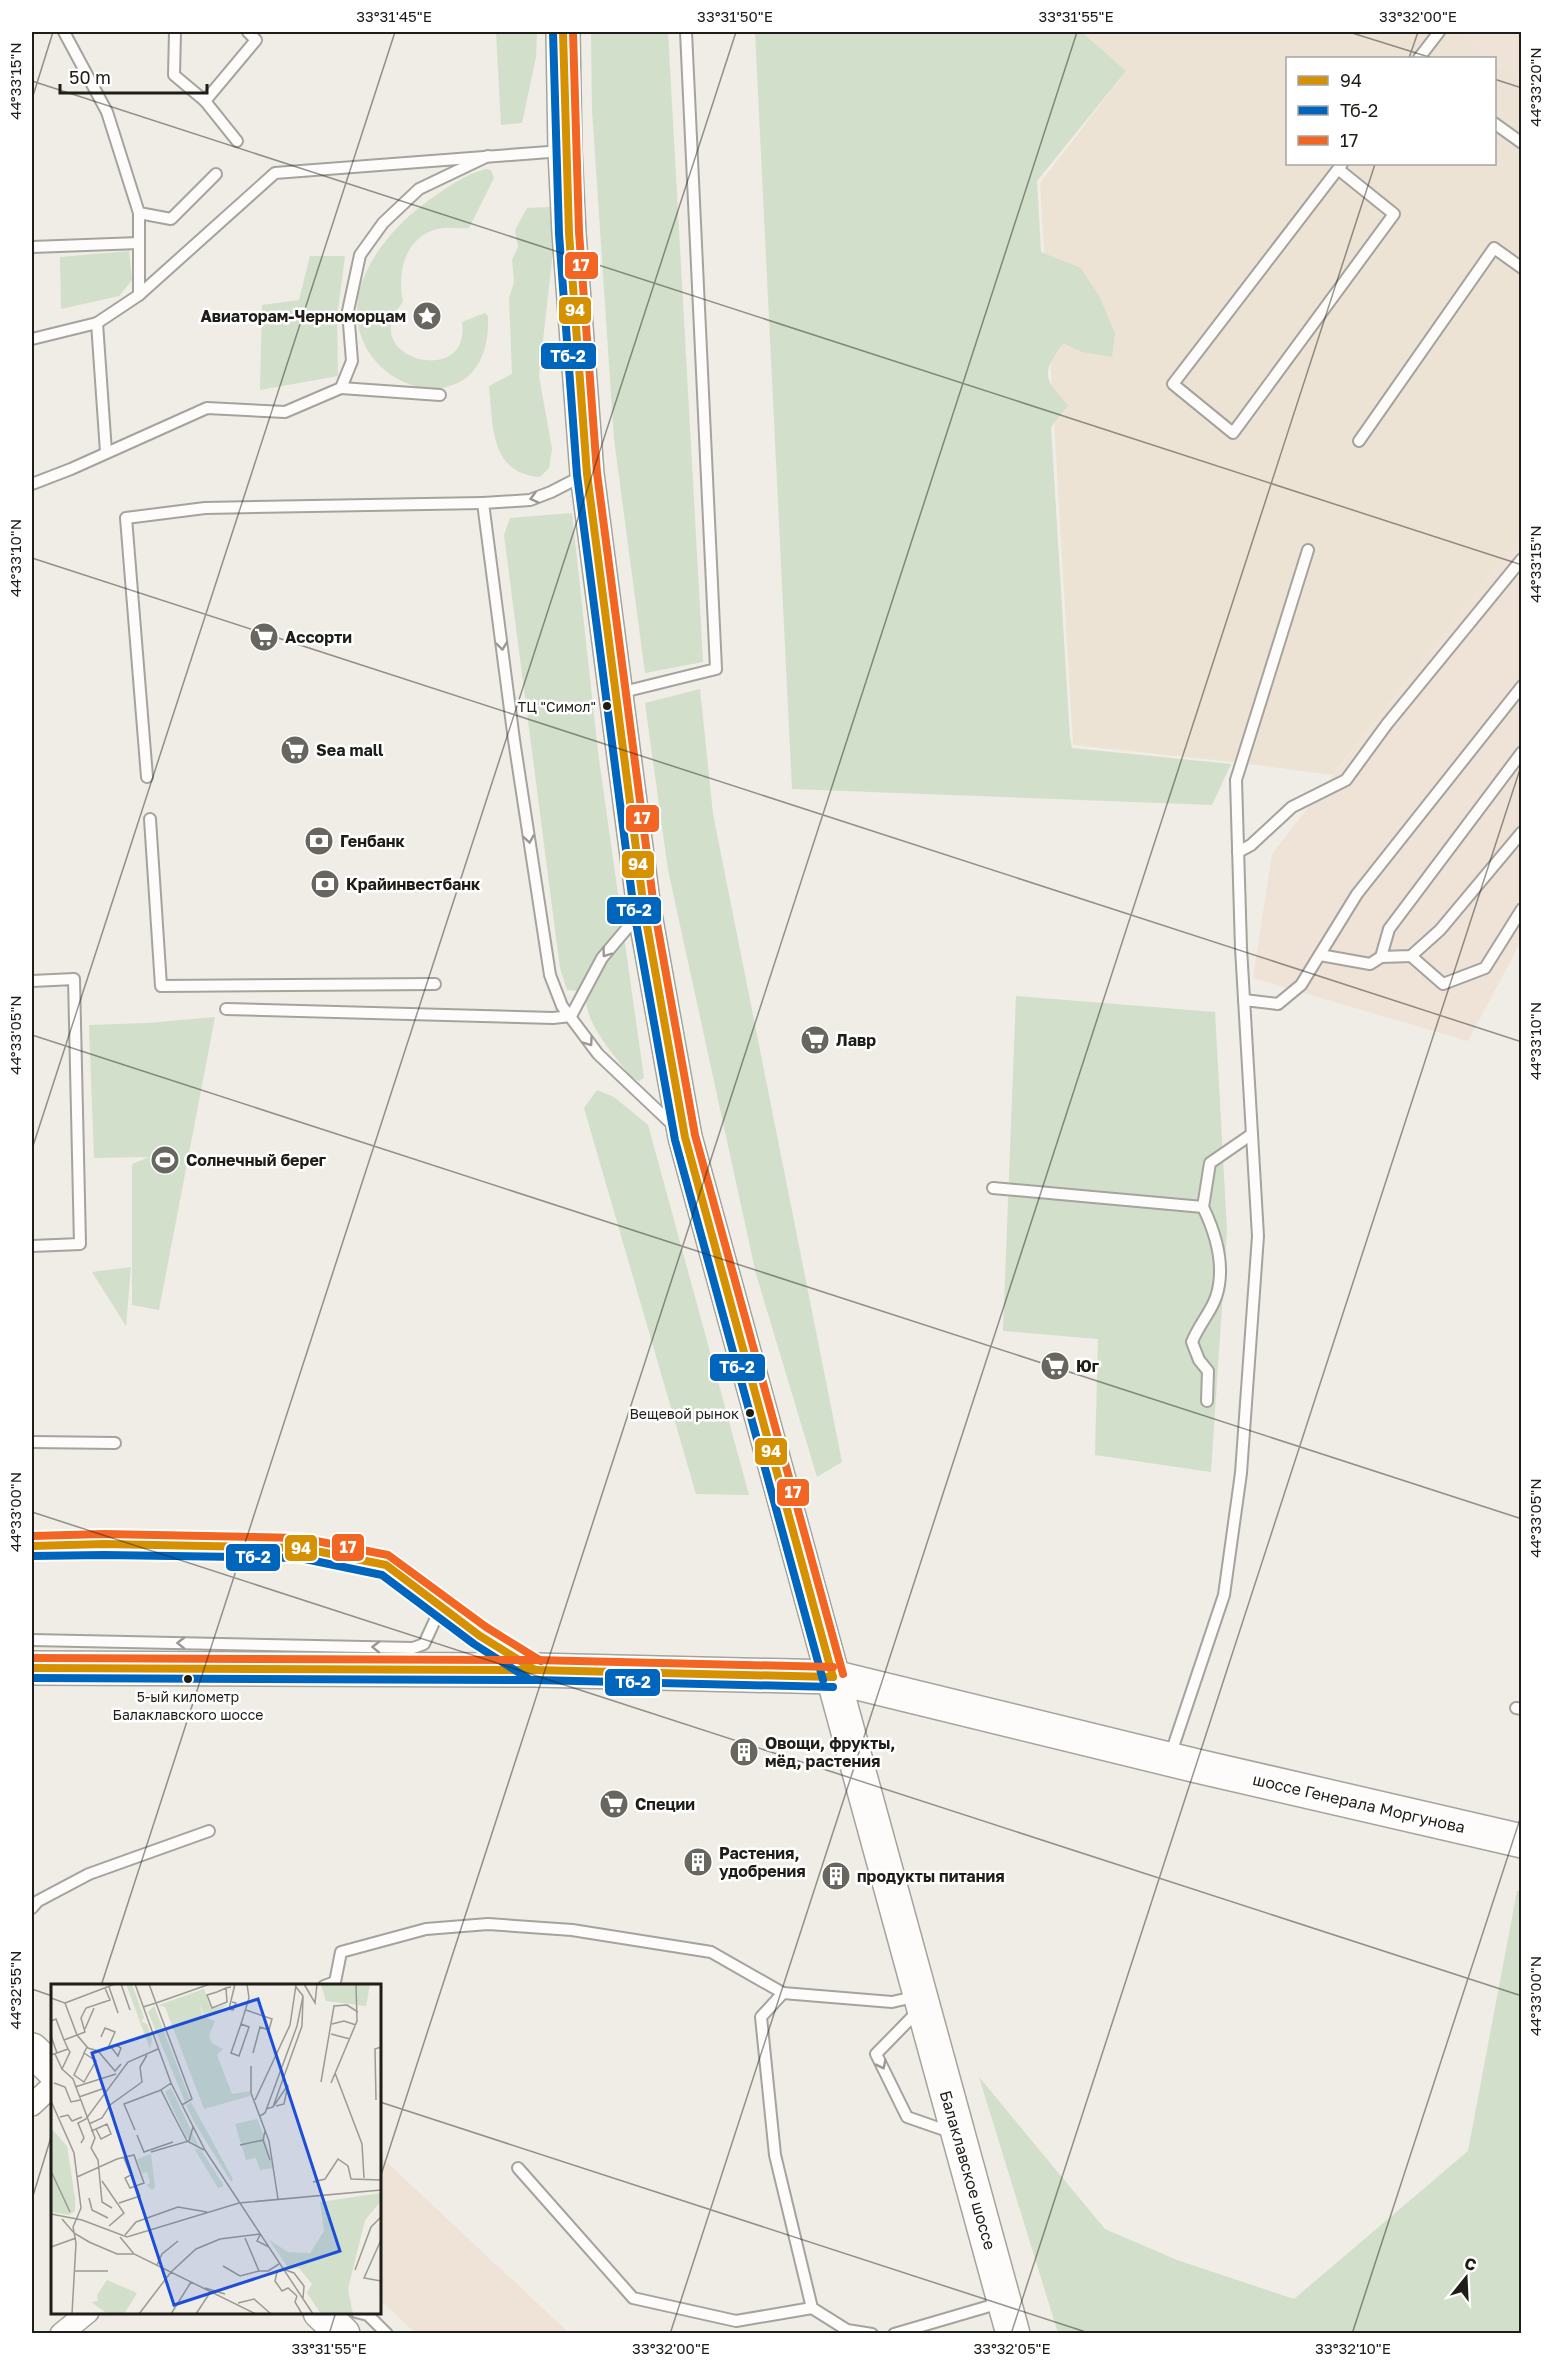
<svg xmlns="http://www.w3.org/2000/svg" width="1553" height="2365" viewBox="0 0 1553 2365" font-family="'Golos Text',sans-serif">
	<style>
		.industrial { fill: #efe2d7 }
		.medical { fill: #ede3d5 }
		.green { fill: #d2dfca }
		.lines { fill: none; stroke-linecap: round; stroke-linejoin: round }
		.service-casing { stroke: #a5a39e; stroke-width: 14 }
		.minor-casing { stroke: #a5a39e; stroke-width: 24 }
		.primary-casing { stroke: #a5a39e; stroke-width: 36 }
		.service { stroke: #fdfcfb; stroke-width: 10 }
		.minor { stroke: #fdfcfb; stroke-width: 21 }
		.primary { stroke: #fdfcfb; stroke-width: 33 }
		.bus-1-casing { stroke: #fff; stroke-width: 12 }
		.bus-2-casing { stroke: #fff; stroke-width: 12 }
		.bus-3-casing { stroke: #fff; stroke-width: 12 }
		.bus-1 { stroke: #d69103; stroke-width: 8 }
		.bus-2 { stroke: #0065bd; stroke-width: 8 }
		.bus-3 { stroke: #f26522; stroke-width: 8 }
		.oneway { stroke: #999894 }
		.ticks { fill: none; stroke: #1e1d17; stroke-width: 1.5; stroke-opacity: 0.45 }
		.bus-dot { fill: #1e1d17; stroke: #fff; stroke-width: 2 }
		.labels { text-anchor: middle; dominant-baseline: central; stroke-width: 5; stroke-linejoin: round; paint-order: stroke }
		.bus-label { font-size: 14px; fill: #1e1d17; stroke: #fff; text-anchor: end }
		.poi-label { font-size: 16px; font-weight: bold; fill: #1e1d17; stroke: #fff; text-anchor: start }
		.street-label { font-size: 16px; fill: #1e1d17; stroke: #fff }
		.inset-road { fill: none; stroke: #9b9a93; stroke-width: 1.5 }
		.view { fill: #1d4ed8; fill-opacity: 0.15; stroke: #1d4ed8; stroke-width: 3 }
		.inset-edge { fill: none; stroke: #1e1d17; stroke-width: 3 }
		.line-badge { stroke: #fff; stroke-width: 2 }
		.badge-label { font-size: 16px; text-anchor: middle; font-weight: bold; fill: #fff }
		.neatline { fill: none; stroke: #1e1d17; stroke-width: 2 }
		.ticks-label { font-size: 15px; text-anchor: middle; fill: #1e1d17 }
	</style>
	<rect width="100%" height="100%" fill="#efede5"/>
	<g class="industrial">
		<path d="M1465 32H1521V84L1495 63 1494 58H1488L1461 38Z"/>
		<path d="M1521 536V941L1468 1041 1253 978 1272 854Z"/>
		<path d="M380 2156 569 2333H415L380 2300Z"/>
	</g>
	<path class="medical" d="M1082 32H1465L1462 38 1488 58H1288V164H1494L1495 63 1521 84V536L1333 775 1242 763 1073 745 1040 183 1126 71Z"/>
	<g class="green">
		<path d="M496 32H537L536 57 522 123 501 125Z"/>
		<path d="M591 32H668L703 662 645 673 614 439 592 109Z"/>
		<path d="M755 32H1082L1126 71 1037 181 1041 252 1081 268 1099 296 1115 333 1112 357 1082 352 1063 343C1041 375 1043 377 1068 405L1051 427 1070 738 1072 748 1231 764 1212 805 792 789Z"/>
		<path d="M486 169 491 170 494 178 469 228C458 229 448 226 437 229 404 238 397 273 403 302 353 358 472 390 462 322L485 313 488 316C494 461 269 366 396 229 413 210 461 174 486 169Z"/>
		<path d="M551 207 555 233 539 376 552 449 549 468 540 477C489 474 493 423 489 386L512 374 509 298 514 282 512 260 518 247 515 230 527 208Z"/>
		<path d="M129 251 132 280 119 296 61 309 60 257Z"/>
		<path d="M310 256H345L337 318 338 376 260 390 262 305 299 300Z"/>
		<path d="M572 513 598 752 644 1078 639 1081 631 1077C615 1056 585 1024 586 997L579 991 567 990 560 968 504 535 510 518Z"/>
		<path d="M700 689 713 814 842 1462 817 1477 756 1274 668 870 645 703Z"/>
		<path d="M1016 996 1215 1012 1227 1231 1211 1472 1095 1455 1098 1339 1003 1331Z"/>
		<path d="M215 1017 159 1310 132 1305V1164L149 1157 94 1158 89 1025 148 1023Z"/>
		<path d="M597 1090 614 1097 648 1125 749 1495 696 1494 584 1108Z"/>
		<path d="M131 1267 126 1326 92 1272Z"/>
		<path d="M1517 1891 1522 1892 1521 2333H1058L979 2077 1105 2229 1177 2260 1294 2299 1468 2151Z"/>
	</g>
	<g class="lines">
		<g class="service-casing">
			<g id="service">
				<path d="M64 32 107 112 139 213 171 219 216 174"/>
				<path d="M175 32 174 75 205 101 256 40 248 32"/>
				<path d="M1419 58 1439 32"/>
				<path d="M205 101 237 141"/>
				<path d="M1494 123 1522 143"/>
				<path d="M1338 169 1173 384 1233 433 1394 214 1338 169 1342 164"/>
				<path d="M32 247 139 243"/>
				<path d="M139 295V213"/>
				<path d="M97 323 106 452"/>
				<path d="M32 339 97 323 139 295 275 173 562 151"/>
				<path d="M341 388 440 395"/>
				<path d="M1359 441 1494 248 1522 268"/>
				<path d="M584 475 551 492 530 500 483 503 514 740 550 975 562 1006 598 1054 675 1127"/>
				<path d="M32 484 71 469 207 408 285 412 341 388 352 361 348 311 360 255 383 223 419 189 488 156"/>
				<path d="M619 693 716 669 686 32"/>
				<path d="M147 777 126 518 205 508 483 503"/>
				<path d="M150 819 161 986 435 984"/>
				<path d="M1238 852 1251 845 1292 807 1346 780 1387 724 1522 559"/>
				<path d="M1320 955 1370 964 1381 957 1389 929 1522 752"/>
				<path d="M1411 956 1443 984 1485 968 1522 909"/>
				<path d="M1381 957 1411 956 1440 930 1522 832"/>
				<path d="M32 981 74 979 80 1244 32 1246"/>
				<path d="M1244 1000 1278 1004 1301 985 1357 894 1522 686"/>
				<path d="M226 1009 553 1018 571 1016 602 958 640 913"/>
				<path d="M993 1188 1203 1207 1210 1163 1252 1134"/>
				<path d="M1203 1207C1216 1234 1226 1267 1216 1297 1211 1312 1198 1326 1192 1342L1199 1360 1208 1371 1207 1401"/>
				<path d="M32 1442 115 1443"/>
				<path d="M32 1546 104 1544 301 1548 386 1565 480 1636 520 1660"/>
				<path d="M32 1640 413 1648 424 1644 441 1607"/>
				<path d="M1516 1708 1522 1709"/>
				<path d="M1170 1756 1224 1595 1241 1473 1258 1236 1241 948 1236 780 1308 550"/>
				<path d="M32 1908 38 1901 89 1874 209 1831"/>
				<path d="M324 1986 335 1982 341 1952 426 1929 488 1924 572 1930 711 1952 783 1993 892 2002 918 1996"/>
				<path d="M783 1993 761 2017 775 2155 812 2308 847 2330 872 2334"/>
				<path d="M918 2011 876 2054 907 2117 953 2133"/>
				<path d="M518 2168 633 2298 736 2321 812 2308"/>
				<path d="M356 2312 368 2315 387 2334"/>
				<path d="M894 2334 1000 2303"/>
			</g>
		</g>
		<g class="minor-casing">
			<g id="minor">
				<path d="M32 2105 52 2086"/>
				<path d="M61 2334 88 2312"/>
			</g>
		</g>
		<g class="primary-casing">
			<g id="primary">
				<path d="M563 32 565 151 569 233 587 474 644 909 685 1137 1013 2334"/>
				<path d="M32 1668 535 1670 833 1677 1197 1766 1522 1841"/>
				<path d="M32 2050 52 2069"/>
				<path d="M320 2312 343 2334"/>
			</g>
		</g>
		<use href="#service" class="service"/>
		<use href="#minor" class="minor"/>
		<use href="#primary" class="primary"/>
		<g class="bus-1-casing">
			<g id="bus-1">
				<path d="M563 32 569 233 587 474 644 909 685 1137 833 1677"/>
				<path d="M32 1546 104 1544 301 1548 386 1565 480 1636 535 1670"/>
				<path d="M32 1668 535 1670 833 1677"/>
			</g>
		</g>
		<g class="bus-2-casing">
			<g id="bus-2">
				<path d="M553 32 559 234 577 475 634 911 675 1140 823 1680"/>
				<path d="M32 1556 104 1555 300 1558 382 1575 474 1644 529 1679"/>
				<path d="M32 1678 535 1680 833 1687"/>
			</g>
		</g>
		<g class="bus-3-casing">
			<g id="bus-3">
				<path d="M573 32 579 232 597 473 654 907 695 1135 843 1674"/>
				<path d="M32 1536 104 1534 301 1538 388 1555 486 1627 541 1661"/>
				<path d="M32 1658 535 1660 833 1667"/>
			</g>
		</g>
		<use href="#bus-1" class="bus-1"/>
		<use href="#bus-2" class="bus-2"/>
		<use href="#bus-3" class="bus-3"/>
	</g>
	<defs><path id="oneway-chevron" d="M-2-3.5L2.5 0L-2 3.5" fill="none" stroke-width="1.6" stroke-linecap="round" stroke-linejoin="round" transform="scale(1.5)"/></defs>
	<g class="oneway">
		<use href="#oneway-chevron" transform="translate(534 498) rotate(165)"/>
		<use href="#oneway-chevron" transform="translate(502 646) rotate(83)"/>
		<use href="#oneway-chevron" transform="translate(529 839) rotate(81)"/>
		<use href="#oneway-chevron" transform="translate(606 953) rotate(126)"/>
		<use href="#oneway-chevron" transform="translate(589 1042) rotate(55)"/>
		<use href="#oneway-chevron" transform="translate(181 1643) rotate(-179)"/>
		<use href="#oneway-chevron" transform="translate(376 1647) rotate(-179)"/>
		<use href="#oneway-chevron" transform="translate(882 2065) rotate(64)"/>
	</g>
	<path class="ticks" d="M1349 32 1432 58M1409 58 1418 32M1494 79 1522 88M32 81 1522 565M32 99 53 32M32 558 1522 1042M32 1035 1522 1519M32 1149 395 32M32 1512 1522 1996M101 1986 736 32M32 1989 52 1996M380 2102 1092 2334M380 2178 1077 32M32 2199 52 2134M329 2334 336 2312M670 2334 1375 164M1011 2334 1522 763M1352 2334 1522 1813"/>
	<defs>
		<g id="sight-disc" transform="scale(1.5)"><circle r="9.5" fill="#67665f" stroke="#fff"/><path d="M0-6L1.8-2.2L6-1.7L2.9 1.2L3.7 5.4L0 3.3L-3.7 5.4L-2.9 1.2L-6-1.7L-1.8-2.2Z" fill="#fff"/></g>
		<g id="supermarket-disc" transform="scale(1.5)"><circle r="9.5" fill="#67665f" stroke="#fff"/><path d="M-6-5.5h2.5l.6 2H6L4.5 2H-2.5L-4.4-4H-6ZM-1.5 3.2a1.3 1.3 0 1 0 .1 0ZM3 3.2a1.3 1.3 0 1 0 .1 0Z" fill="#fff"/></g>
		<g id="bank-disc" transform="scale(1.5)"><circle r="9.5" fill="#67665f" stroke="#fff"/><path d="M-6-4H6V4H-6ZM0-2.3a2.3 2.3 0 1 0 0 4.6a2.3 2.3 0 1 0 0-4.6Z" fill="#fff"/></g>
		<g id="stadium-disc" transform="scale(1.5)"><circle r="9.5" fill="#67665f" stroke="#fff"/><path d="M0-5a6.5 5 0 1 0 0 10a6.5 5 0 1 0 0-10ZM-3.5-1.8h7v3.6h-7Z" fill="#fff"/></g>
		<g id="building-disc" transform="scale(1.5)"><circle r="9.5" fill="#67665f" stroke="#fff"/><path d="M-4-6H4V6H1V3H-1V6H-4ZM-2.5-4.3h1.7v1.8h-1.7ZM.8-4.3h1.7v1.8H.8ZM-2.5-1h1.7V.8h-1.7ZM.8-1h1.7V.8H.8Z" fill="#fff"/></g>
	</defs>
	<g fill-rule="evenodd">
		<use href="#sight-disc" x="427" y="316"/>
		<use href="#supermarket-disc" x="264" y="637"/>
		<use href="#supermarket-disc" x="295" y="750"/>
		<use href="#bank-disc" x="319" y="841"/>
		<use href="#bank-disc" x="325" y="884"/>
		<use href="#supermarket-disc" x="815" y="1040"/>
		<use href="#stadium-disc" x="165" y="1160"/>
		<use href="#supermarket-disc" x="1055" y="1366"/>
		<use href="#building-disc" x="744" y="1752"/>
		<use href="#supermarket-disc" x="614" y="1804"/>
		<use href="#building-disc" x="698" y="1862"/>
		<use href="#building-disc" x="836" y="1876"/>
	</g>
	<g class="bus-dot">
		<circle cx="607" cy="706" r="5"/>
		<circle cx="750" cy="1413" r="5"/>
		<circle cx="188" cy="1679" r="5"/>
	</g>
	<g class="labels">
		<g class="bus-label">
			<text x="596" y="706">ТЦ "Симол"</text>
			<text x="739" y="1413">Вещевой рынок</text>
			<text x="188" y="1696" text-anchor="middle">5-ый километр<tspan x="188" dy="18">Балаклавского шоссе</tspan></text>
		</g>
		<g class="poi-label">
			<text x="406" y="316" text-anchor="end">Авиаторам-Черноморцам</text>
			<text x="285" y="637">Ассорти</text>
			<text x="316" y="750">Sea mall</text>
			<text x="340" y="841">Генбанк</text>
			<text x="346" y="884">Крайинвестбанк</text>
			<text x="836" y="1040">Лавр</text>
			<text x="186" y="1160">Солнечный берег</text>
			<text x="1076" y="1366">Юг</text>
			<text x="765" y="1743">Овощи, фрукты,<tspan x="765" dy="18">мёд, растения</tspan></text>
			<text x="635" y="1804">Специи</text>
			<text x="719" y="1853">Растения,<tspan x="719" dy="18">удобрения</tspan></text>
			<text x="857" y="1876">продукты питания</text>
		</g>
		<g class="street-label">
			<text transform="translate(1359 1803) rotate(13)">шоссе Генерала Моргунова</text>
			<text transform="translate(968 2170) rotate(74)">Балаклавское шоссе</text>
		</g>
	</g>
	<g transform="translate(51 1984)">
		<rect width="330" height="330" fill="#efede5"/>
		<path d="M75 0H81L93 34 90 37 96 40 101 56 99 65ZM270 0H319L315 22 275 17ZM153 5 160 25 177 20 160 32 153 31 148 19 152 32 164 37 158 52 161 59 172 65 166 71 181 110 199 107V112L153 125 114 23 108 21ZM103 22 139 115 134 118 97 28ZM120 104 147 161V162L135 153 114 108ZM140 118 182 195 180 198 143 138 135 121ZM206 135 215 157 222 184 209 186 205 174 195 176 184 140ZM0 144 16 162 24 214V227L18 231 0 228ZM143 164 150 166 173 202 167 204ZM100 170 104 203 101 206 95 201 99 199 96 188 91 189 86 175ZM330 209V217L314 236 297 305 302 330H270L256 309 261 300 248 284 238 285 218 256 237 268 259 269 273 247 269 218ZM56 296 86 309 73 330H57L40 318 47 317 46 311Z" fill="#d2dfca"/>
		<path class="inset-road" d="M70 0 79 26M84 0 120 99 154 166 262 330M253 0 264 19 266 0M58 3 67 29M175 4 176 18 161 24 156 11 166 8 175 4 180 3M0 14 14 19 26 51 37 64 47 67 64 87 70 80M181 18 185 19 182 26 178 25 184 0M14 19 64 0M92 23 105 19 98 0M195 26 221 35 218 46 209 43 202 69M0 37 5 35 13 56M190 40 180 69 188 72 198 43 190 40 198 14 196 0M281 40 293 37 305 41M34 45 43 24M280 50 299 55M0 52 6 69M50 53 54 44 64 48 57 64M60 63 67 72 70 64 65 61M33 69 45 77 33 98 23 91 32 72 33 69 36 63M4 70 11 85 19 68 17 65M0 71 17 65 13 56 34 48 30 34 35 24 59 16 54 4M200 82V109L218 157 227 215M11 85 22 95 44 154 40 164 47 176 51 218 61 224M284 89 311 160 313 194M270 98 283 22 296 21 307 28M3 99 14 103 20 118 29 116M120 99 110 106 122 130 136 157 153 166M280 99 306 37 305 0M24 103 65 90M28 113 51 105M204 116 239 41 245 1M325 116 324 65 330 63M0 117 23 169 30 224 22 243 25 259 21 330M131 121 141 115 105 19 159 0M222 123 237 101 233 120 225 122M215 125 222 123 251 42 252 13M209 132 214 129 246 42 252 12 245 3M9 133 17 131 21 137 31 133M38 140 51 134 59 121 91 98 89 83 96 71M84 146 73 120 110 106M40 147 45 145 56 140 60 150 50 155 45 145M86 151 93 168 122 158M212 156 219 176M30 159 33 154 27 139 35 135 77 78 107 65M189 161 212 156 214 147M100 168 138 157 142 143M0 187 19 228M26 193 66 175 83 171 93 199 79 204 74 194 80 191 73 174M51 197 73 229 58 242M262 198 274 195 287 175 297 182 300 195 330 196M38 214 41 226 57 234M68 219 89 212 85 201M0 230 31 236 76 253 188 219 330 206M11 235 23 249 38 258 66 270H83M74 251 85 238 127 223 156 228M209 251 206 257 218 263M69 253 83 270 205 330M194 254 208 287H217L228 280M330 256 313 294 330 297M0 263 25 254M106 281 111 270 127 257M172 282 189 292 208 287M304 286 320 243 330 233M24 287H57M154 304 174 310M246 312 237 304 231 307 224 297 226 288 232 285 243 289 253 302 252 314M246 312 244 318 251 330M187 319 203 315 220 330M88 330 120 288 145 265 169 255 209 250M120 330 140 298M145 330 160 307"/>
		<path class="view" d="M207 15 289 267 123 321 41 69Z"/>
		<rect width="330" height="330" class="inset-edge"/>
	</g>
	<g class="line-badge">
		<rect x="564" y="251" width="35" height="29" rx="6" fill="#f26522"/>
		<rect x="558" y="296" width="34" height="29" rx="6" fill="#d69103"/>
		<rect x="540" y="342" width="57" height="28" rx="6" fill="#0065bd"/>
		<rect x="625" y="804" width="35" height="29" rx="6" fill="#f26522"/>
		<rect x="621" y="850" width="34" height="29" rx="6" fill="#d69103"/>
		<rect x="606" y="896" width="56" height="29" rx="6" fill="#0065bd"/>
		<rect x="709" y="1353" width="57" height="29" rx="6" fill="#0065bd"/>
		<rect x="754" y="1437" width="34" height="29" rx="6" fill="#d69103"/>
		<rect x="776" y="1478" width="34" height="29" rx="6" fill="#f26522"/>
		<rect x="331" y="1533" width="34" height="29" rx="6" fill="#f26522"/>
		<rect x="284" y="1534" width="34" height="28" rx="6" fill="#d69103"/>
		<rect x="225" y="1543" width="56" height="29" rx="6" fill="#0065bd"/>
		<rect x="604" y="1668" width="57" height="29" rx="6" fill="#0065bd"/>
	</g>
	<g class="badge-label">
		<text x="581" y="271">17</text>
		<text x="575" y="316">94</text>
		<text x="568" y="362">Тб-2</text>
		<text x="642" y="824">17</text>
		<text x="638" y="870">94</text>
		<text x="634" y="916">Тб-2</text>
		<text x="737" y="1373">Тб-2</text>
		<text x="771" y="1457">94</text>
		<text x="793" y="1498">17</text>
		<text x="348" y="1553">17</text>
		<text x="301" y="1554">94</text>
		<text x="253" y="1563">Тб-2</text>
		<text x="633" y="1688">Тб-2</text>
	</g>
	<rect width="1553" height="2365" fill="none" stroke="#ffffff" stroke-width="66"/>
	<rect x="1286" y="57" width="210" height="108" fill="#ffffff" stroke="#a5a5a2" stroke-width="1.5"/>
	<rect x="1298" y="76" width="30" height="9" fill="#d69103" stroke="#a5a5a2" stroke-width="1.5"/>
	<text x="1340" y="87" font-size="18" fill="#1e1d17">94</text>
	<rect x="1298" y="106" width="30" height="9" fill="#0065bd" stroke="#a5a5a2" stroke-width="1.5"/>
	<text x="1340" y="117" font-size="18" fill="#1e1d17">Тб-2</text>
	<rect x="1298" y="136" width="30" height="9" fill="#f26522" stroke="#a5a5a2" stroke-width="1.5"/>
	<text x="1340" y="147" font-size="18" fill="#1e1d17">17</text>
	<g transform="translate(1466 2278) rotate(18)" stroke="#ffffff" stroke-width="4.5" paint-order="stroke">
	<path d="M0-4.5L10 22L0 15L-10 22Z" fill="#1e1d17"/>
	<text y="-9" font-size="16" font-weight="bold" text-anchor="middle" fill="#1e1d17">С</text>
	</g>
	<path d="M60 84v9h147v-9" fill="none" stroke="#1e1d17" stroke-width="3"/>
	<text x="69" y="84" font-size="18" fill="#1e1d17" stroke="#ffffff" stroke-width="4.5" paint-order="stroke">50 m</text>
	<rect x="33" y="33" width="1487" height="2299" class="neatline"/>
	<g class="ticks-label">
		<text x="394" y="22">33°31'45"E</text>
		<text x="735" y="22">33°31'50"E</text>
		<text x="1076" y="22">33°31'55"E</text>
		<text x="1418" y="22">33°32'00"E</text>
		<text transform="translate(16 81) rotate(-90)" y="5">44°33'15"N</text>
		<text transform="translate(1536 87) rotate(-90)" y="5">44°33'20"N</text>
		<text transform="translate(16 558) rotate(-90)" y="5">44°33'10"N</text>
		<text transform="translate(1536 564) rotate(-90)" y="5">44°33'15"N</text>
		<text transform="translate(16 1035) rotate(-90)" y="5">44°33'05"N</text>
		<text transform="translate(1536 1041) rotate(-90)" y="5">44°33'10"N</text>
		<text transform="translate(16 1512) rotate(-90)" y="5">44°33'00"N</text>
		<text transform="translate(1536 1518) rotate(-90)" y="5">44°33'05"N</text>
		<text transform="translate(16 1990) rotate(-90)" y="5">44°32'55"N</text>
		<text transform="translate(1536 1996) rotate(-90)" y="5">44°33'00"N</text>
		<text x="329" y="2354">33°31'55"E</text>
		<text x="671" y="2354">33°32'00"E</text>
		<text x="1012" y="2354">33°32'05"E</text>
		<text x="1353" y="2354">33°32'10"E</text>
	</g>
</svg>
